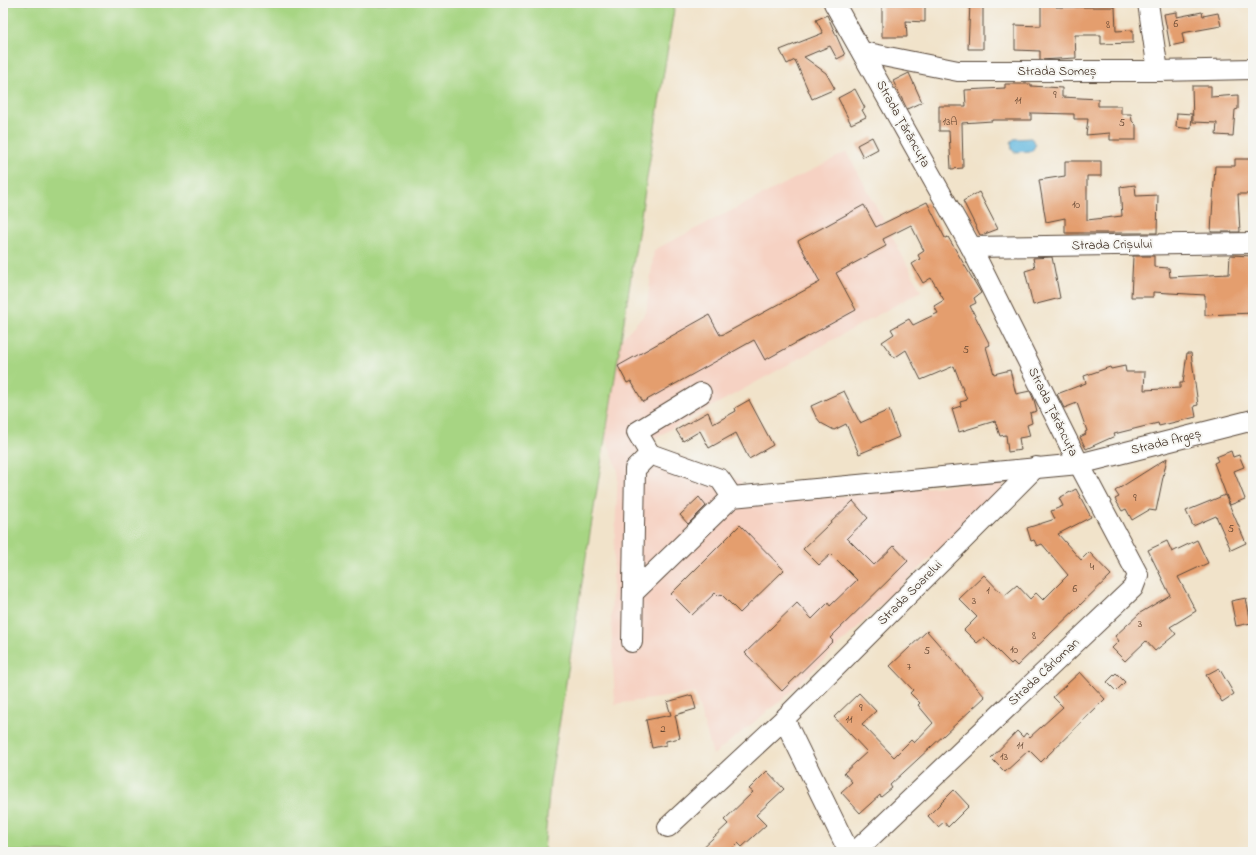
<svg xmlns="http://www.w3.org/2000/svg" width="1256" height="855" viewBox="0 0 1256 855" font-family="'Indie Flower',sans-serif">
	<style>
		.built { fill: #f6d2c3 }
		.green { fill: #a7d583; stroke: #718050 }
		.water { fill: #62b8df; stroke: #4e717e }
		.building { fill: #e49e6e }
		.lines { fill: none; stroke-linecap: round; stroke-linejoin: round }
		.minor-casing { stroke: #564638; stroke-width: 22 }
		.minor { stroke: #fff; stroke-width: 20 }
		.labels { text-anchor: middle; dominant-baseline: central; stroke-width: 4; stroke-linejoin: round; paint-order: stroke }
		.number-label { font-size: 11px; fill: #654732 }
		.street-label { font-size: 13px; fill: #3b2a1e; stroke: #f6f6f2 }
	</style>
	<rect width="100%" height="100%" fill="#f6f6f2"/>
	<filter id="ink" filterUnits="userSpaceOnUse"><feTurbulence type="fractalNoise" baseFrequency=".025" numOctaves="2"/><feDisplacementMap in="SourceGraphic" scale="8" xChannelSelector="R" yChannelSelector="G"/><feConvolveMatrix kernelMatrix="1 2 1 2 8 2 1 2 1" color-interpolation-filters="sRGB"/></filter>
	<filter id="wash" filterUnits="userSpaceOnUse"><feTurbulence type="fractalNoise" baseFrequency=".012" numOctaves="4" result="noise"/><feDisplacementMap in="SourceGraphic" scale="16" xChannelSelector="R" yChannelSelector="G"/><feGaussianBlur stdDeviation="0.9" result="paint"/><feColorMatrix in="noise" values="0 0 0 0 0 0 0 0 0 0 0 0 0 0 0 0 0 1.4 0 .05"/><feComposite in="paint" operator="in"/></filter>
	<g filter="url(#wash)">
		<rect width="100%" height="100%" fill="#f1e3ca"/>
		<path class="built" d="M847 152 921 291 653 439 658 448 741 481 743 506 1002 480 1004 487 784 698 713 755 695 693 615 704 611 617 618 471 591 396 595 366 646 313 654 250Z"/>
		<path class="green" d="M3 3H675L550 782 544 852H3Z"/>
		<path class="water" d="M1031 138 1036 144 1032 151 1014 152 1012 150 1011 142 1014 139Z"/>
		<g id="blocks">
			<g class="building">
				<path d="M882 3H925V22L906 21 907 37H882Z"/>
				<path d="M970 3H983V49H968Z"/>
				<path d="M1041 3H1056V7H1115L1116 31 1133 30V43L1101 44V35H1075L1076 58 1040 60V51L1015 50V25L1041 26Z"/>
				<path d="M1177 12V17L1202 12 1203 16 1218 13 1221 26 1182 33 1184 43 1170 46 1164 14Z"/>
				<path d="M827 15 845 55 837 59 830 46 804 57 826 73 835 89 812 99 795 60 787 64 780 50 823 33 816 20Z"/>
				<path d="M909 73 922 102 907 109 893 81Z"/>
				<path d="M1005 84H1031V86L1062 88V97L1098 99V106H1121V114H1131L1132 121 1136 125V140H1110V133L1086 135 1088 119H1074V114L1031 113V120H992V121L962 123 963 168 951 169 949 131H939V106H966L965 90 1005 88Z"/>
				<path d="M1192 86H1211V97L1238 95V109L1235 110 1233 136 1216 135 1217 123 1193 122Z"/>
				<path d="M855 89 865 108 862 110 866 117 851 124 838 98Z"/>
				<path d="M1177 113 1192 114 1191 129 1176 127Z"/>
				<path d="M872 137 878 149 863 157 857 145Z"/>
				<path d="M1235 159H1253V194H1238L1240 232H1211L1215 166H1235Z"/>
				<path d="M1065 161H1101V176H1087V220L1122 216 1120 187 1135 185 1136 196 1158 195 1157 233H1065V218L1046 222 1039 180 1065 176Z"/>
				<path d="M979 192 998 229 982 235H980L963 201Z"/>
				<path d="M927 202 945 238 948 237 981 293 974 298 976 303 970 306 990 345 986 347 994 374 1010 370 1016 394 1030 391 1034 400 1037 411 1030 413 1032 423 1027 425 1030 436 1019 438 1021 450 1008 452 1006 435 1000 436 995 421 959 432 952 409 961 406 960 402 967 400 954 366 921 380 906 350 894 358 882 342 894 334 891 329 909 319 913 325 938 313 934 306 944 300 931 278 923 283 912 264 920 259 918 255 924 251 911 225 883 239 886 246 836 273 856 310 765 360 754 340 643 402 631 381 627 383 618 366 709 315 720 335 724 334 820 282 798 241 864 205 876 227Z"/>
				<path d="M1230 255 1253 256V313L1205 315V295L1153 292V297H1131L1133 256H1154V267L1169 268 1170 277 1229 274Z"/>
				<path d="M1052 257 1060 298 1033 305 1025 271 1035 268 1033 258Z"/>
				<path d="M1187 353H1191L1198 405 1194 406 1196 417 1159 426 1158 423 1114 434 1115 436 1086 449 1080 437 1086 434 1085 432 1087 431 1077 403 1064 408 1057 394 1086 383 1084 376 1110 367 1111 369 1125 366 1126 372H1145L1144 390 1180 388V383H1183Z"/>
				<path d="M844 391 860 423 889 410 899 437 859 454 846 424 834 430 821 423 816 417 811 406Z"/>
				<path d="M749 400 773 445 749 459 736 433 709 448 700 431 683 441 676 430 708 412 713 424 736 411 735 408Z"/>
				<path d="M1231 451 1233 457 1239 455 1244 467 1234 471 1245 499 1230 505 1214 463 1218 461 1216 457Z"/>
				<path d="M1167 458 1156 511 1149 510 1132 520 1126 509 1122 511 1115 499 1119 497 1115 491Z"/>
				<path d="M1076 489 1091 517 1058 534 1081 560 1089 552 1111 575 1017 666 1013 662 1011 664 984 637 977 643 964 630 977 617 959 599 984 575 1004 596 1017 585 1030 599 1036 593 1043 600 1068 575 1042 544 1037 546 1034 540 1031 541 1027 528 1055 519 1051 511 1063 506 1059 498Z"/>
				<path d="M1225 495 1246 543 1231 550 1216 516 1193 526 1186 511Z"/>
				<path d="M699 497 706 506 688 524 680 515Z"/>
				<path d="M853 501 868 518 847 538 874 565 894 546 908 561 830 638 833 641 782 691 745 653 797 603 812 619 828 603 830 606 857 580 831 554 819 565 803 549Z"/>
				<path d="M740 525 784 570 740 613 721 594 718 596 715 593 692 615 671 594Z"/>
				<path d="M1197 540 1208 563 1178 577 1196 611 1170 627 1176 634 1155 651 1146 641 1125 661 1112 648 1119 641 1115 636 1140 613 1170 595 1148 550 1167 541 1172 552Z"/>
				<path d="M1246 598 1251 623 1236 626 1231 601Z"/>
				<path d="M927 631 985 697 890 785 892 788 881 797 880 795 860 813 841 792 852 782 844 773 867 752 834 717 859 693 876 711 862 724 894 757 911 740 914 743 933 723 918 705 920 703 910 693 913 690 890 666Z"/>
				<path d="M1219 668 1234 694 1222 702 1206 675Z"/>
				<path d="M1080 672 1105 699 1041 762 1029 750 1005 772 991 758 1017 731 1023 737 1026 733 1030 737 1063 707 1053 697Z"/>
				<path d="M1116 673 1125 682 1116 691 1107 682Z"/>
				<path d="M692 695 696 709 675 715 680 738 666 741V745L652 748 646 720 671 715 667 702Z"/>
				<path d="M767 771 784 789 756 815 766 825 742 847 738 843 729 852H698L728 824 724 820 753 792 749 789Z"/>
				<path d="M954 790 969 806 948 827 944 822 938 827 928 816Z"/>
			</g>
		</g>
	</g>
	<g filter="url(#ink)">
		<use href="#blocks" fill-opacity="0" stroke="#564638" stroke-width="1"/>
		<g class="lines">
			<g class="minor-casing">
				<g id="minor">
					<path d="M834 3 971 247 1079 464 1138 575 1133 588 855 852"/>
					<path d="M1148 3 1158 71"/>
					<path d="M863 52 958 71H1158L1253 69"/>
					<path d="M971 247 1253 243"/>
					<path d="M650 454 720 479 732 497 1079 464 1253 420"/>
					<path d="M650 454 637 432 701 393"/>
					<path d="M634 592 732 497"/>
					<path d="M632 642 635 469 650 454"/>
					<path d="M784 719 849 852"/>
					<path d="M668 827 784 719 1036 467"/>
				</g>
			</g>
			<use href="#minor" class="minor"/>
		</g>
	</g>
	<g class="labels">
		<g class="number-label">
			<text x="1176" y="24">6</text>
			<text x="1108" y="25">8</text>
			<text x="1055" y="95">9</text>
			<text x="1018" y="101">11</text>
			<text x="950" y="122">13A</text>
			<text x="1122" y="123">5</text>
			<text x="1076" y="205">10</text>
			<text x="966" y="350">5</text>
			<text x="1135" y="498">9</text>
			<text x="1231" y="529">5</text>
			<text x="1092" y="567">4</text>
			<text x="1075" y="589">6</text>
			<text x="988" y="591">1</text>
			<text x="974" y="601">3</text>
			<text x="1140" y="624">3</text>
			<text x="1034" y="636">8</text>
			<text x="1014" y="650">10</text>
			<text x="927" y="651">5</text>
			<text x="909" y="667">7</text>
			<text x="861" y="708">9</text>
			<text x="849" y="720">11</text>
			<text x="663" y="729">2</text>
			<text x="1020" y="746">11</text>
			<text x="1004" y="757">13</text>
		</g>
		<g class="street-label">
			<text x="1057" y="71">Strada Someș</text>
			<text transform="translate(903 124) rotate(61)">Strada Țărăncuța</text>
			<text transform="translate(1112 245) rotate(-1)">Strada Crișului</text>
			<text transform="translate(1053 412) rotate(64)">Strada Țărăncuța</text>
			<text transform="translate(1166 442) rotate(-14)">Strada Argeș</text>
			<text transform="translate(910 593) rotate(-45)">Strada Soarelui</text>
			<text transform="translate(1044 672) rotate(-43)">Strada Cârloman</text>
		</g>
	</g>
	<rect width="1256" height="855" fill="none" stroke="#f6f6f2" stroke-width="16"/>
</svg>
